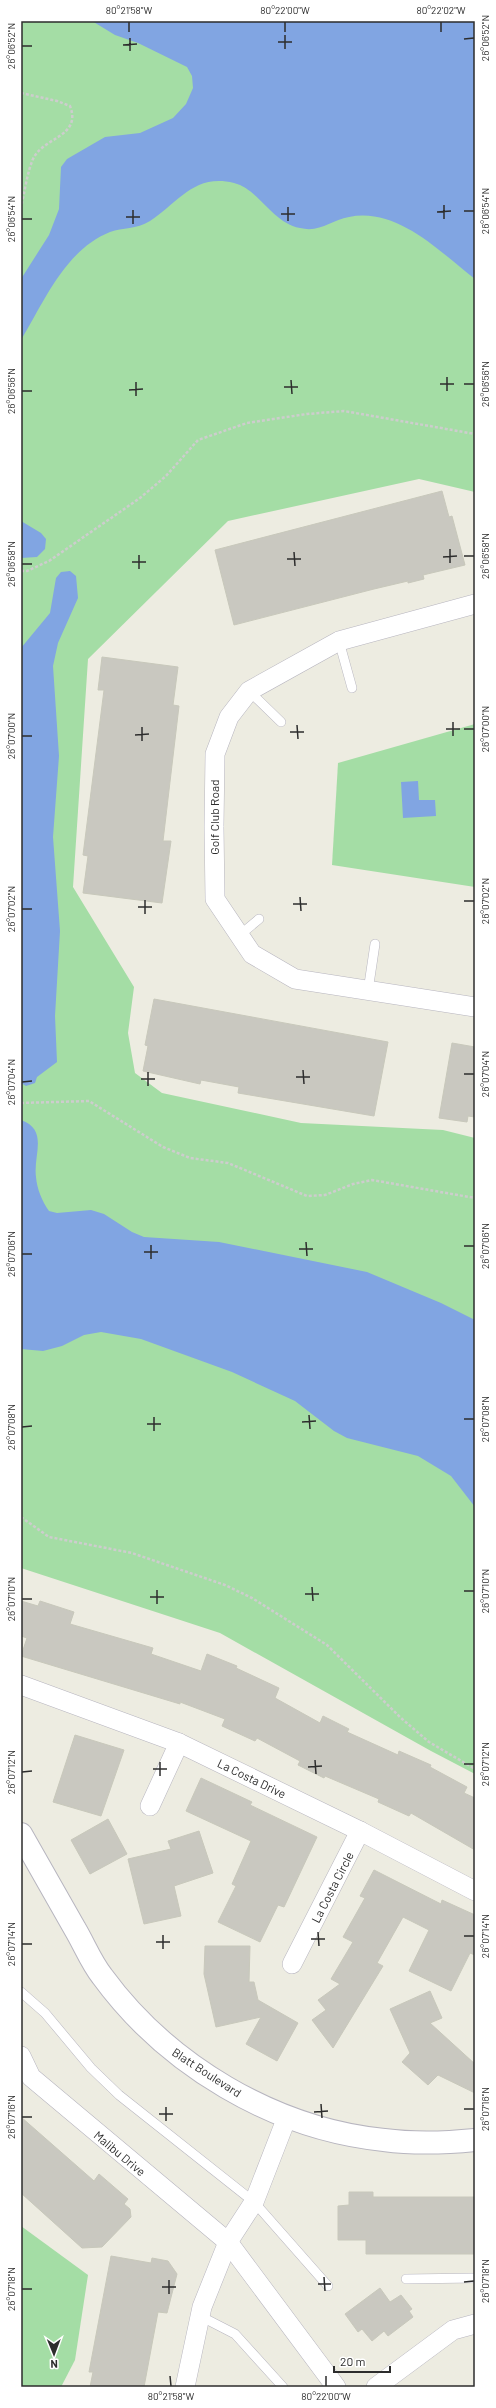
<svg xmlns="http://www.w3.org/2000/svg" width="496" height="2408" viewBox="0 0 496 2408" font-family="Barlow,sans-serif">
	<style>
		.green { fill: #a4dda5 }
		.water { fill: #81a5e2 }
		.building { fill: #c9c8c0; stroke: #c8c8bb }
		.lines { fill: none; stroke-linecap: round; stroke-linejoin: round }
		.lane-casing { stroke: #b7b5bf; stroke-width: 10 }
		.street-casing { stroke: #b7b5bf; stroke-width: 20 }
		.secondary-casing { stroke: #b7b5bf; stroke-width: 24 }
		.path { stroke: #cdcdcd; stroke-width: 2.5; stroke-dasharray: 3 2; stroke-linecap: butt }
		.lane { stroke: #fff; stroke-width: 9 }
		.street { stroke: #fff; stroke-width: 19 }
		.secondary { stroke: #fff; stroke-width: 22 }
		.ticks { fill: none; stroke: #2d2d2d; stroke-width: 1.5 }
		.labels { text-anchor: middle; dominant-baseline: central; stroke-width: 4; stroke-linejoin: round; paint-order: stroke }
		.street-label { font-size: 12px; fill: #2d2d2d; stroke: #fff }
		.neatline { fill: none; stroke: #2d2d2d; stroke-width: 1.5 }
		.ticks-label { font-size: 10px; text-anchor: middle; fill: #2d2d2d }
	</style>
	<rect width="100%" height="100%" fill="#edece1"/>
	<g class="green">
		<path d="M21 21H475V492L419 479 228 521 88 659 73 887 134 987 128 1033 135 1073 162 1093 301 1123 443 1130 475 1138V1774L431 1751 220 1633 21 1568Z"/>
		<path d="M475 724V887L332 865 338 763Z"/>
		<path d="M21 2226 88 2275 75 2360 61 2387H21Z"/>
	</g>
	<g class="water">
		<path d="M92 21H475V279C441 253 398 207 349 217 331 220 320 233 300 228 271 222 259 189 234 183 194 173 178 203 150 221 136 230 123 227 110 232 65 250 44 302 21 340V279L49 235 59 209 61 167 67 159 105 137 140 133 173 118 186 104 193 88 192 76 187 67 138 43 115 35Z"/>
		<path d="M21 521 41 533 46 539 45 549 37 557 21 558Z"/>
		<path d="M70 571 76 576 78 598 58 643 53 666 59 756 53 837 60 931 55 1016 57 1062 37 1077 35 1083 26 1086 21 1083V648L50 613 56 578 61 572Z"/>
		<path d="M418 781 419 800H435L436 816 403 818 401 782Z"/>
		<path d="M21 1120C49 1130 33 1155 36 1177 37 1189 42 1201 49 1211L57 1213 91 1210 104 1214 132 1232 144 1237 219 1242 367 1272 441 1303 475 1320V1507L451 1476 418 1456 347 1438 334 1431 295 1401 232 1372 141 1339 101 1332 84 1335 62 1346 43 1351 21 1349Z"/>
	</g>
	<g class="building">
		<path d="M442 491 449 517 452 516 465 565 423 575 424 579 408 583V581L374 589 234 625 215 550Z"/>
		<path d="M102 657 178 667 173 705 179 706 163 841H171L162 903 83 893 88 856 83 855 104 690H98Z"/>
		<path d="M154 999 388 1042 374 1116 238 1093 239 1087 201 1080 200 1084 143 1071 148 1046 145 1045Z"/>
		<path d="M452 1043 475 1047V1117L468 1116 467 1122 439 1118Z"/>
		<path d="M21 1601 38 1606 40 1601 74 1612 70 1624 153 1648 151 1654 201 1671 207 1654 237 1666 236 1668 279 1688 275 1698 320 1723 323 1716 349 1729 347 1732 398 1755 399 1751 431 1765 430 1767 467 1787 464 1793 475 1798V1850L411 1813 409 1816 378 1802 379 1799 325 1776 324 1778 298 1765 300 1761 257 1738 255 1741 222 1726 225 1719 180 1702V1704L21 1656 27 1638 21 1636Z"/>
		<path d="M75 1735 124 1750 101 1816 53 1802Z"/>
		<path d="M201 1778 252 1802 250 1805 317 1837 284 1907 278 1905 260 1942 218 1922 236 1886 232 1884 251 1841 186 1811Z"/>
		<path d="M108 1819 127 1854 90 1874 71 1840Z"/>
		<path d="M199 1831 213 1873 174 1886 181 1916 144 1924 128 1859 171 1849 168 1841Z"/>
		<path d="M374 1870 441 1904 442 1900 475 1915V1955L470 1953 451 1991 409 1971 429 1930 403 1917 377 1963 383 1966 333 2048 312 2020 326 2010 318 2000 340 1984 331 1979 353 1942 343 1937 365 1898 360 1896Z"/>
		<path d="M205 1946H250L249 1982H254L258 2000 298 2023 277 2061 246 2044 261 2017 216 2027 204 1974Z"/>
		<path d="M430 1991 442 2018 430 2023 475 2064V2093L438 2075 428 2085 402 2062 410 2053 390 2009Z"/>
		<path d="M21 2117 94 2181 99 2174 128 2199 124 2204 130 2209 131 2217 102 2247 82 2248 21 2193Z"/>
		<path d="M349 2192H373V2197H475V2254H366V2240H338V2206L349 2205Z"/>
		<path d="M111 2256 151 2263 152 2258 168 2261 177 2274 167 2313 158 2312 144 2387H90L93 2372H89Z"/>
		<path d="M380 2288 390 2302 401 2295 412 2309 409 2311 413 2317 388 2336 384 2331 372 2341 362 2329 358 2332 345 2314Z"/>
	</g>
	<g class="lines">
		<g class="lane-casing">
			<g id="lane">
				<path d="M339 641 352 688"/>
				<path d="M249 691 281 722"/>
				<path d="M240 935 259 919"/>
				<path d="M368 991 375 944"/>
				<path d="M21 1992 45 2013 91 2068 119 2095 254 2202 328 2286"/>
				<path d="M406 2279 475 2278"/>
				<path d="M200 2316 235 2334 283 2387"/>
			</g>
		</g>
		<g class="street-casing">
			<g id="street">
				<path d="M475 604 339 641 249 691 229 717 215 754 214 827 215 899 252 954 295 979 475 1007"/>
				<path d="M21 1685 179 1743 360 1831 475 1891"/>
				<path d="M150 1806 179 1743"/>
				<path d="M292 1964 360 1831"/>
				<path d="M21 2056 31 2077 228 2242 336 2387"/>
				<path d="M185 2387 202 2307 228 2242 254 2202 287 2117"/>
				<path d="M376 2387 453 2330 475 2324"/>
			</g>
		</g>
		<g class="secondary-casing">
			<path id="secondary" d="M21 1834C39 1866 57 1897 75 1929 84 1944 91 1962 102 1976 167 2065 274 2129 384 2140 414 2144 445 2143 475 2140"/>
		</g>
		<g class="path">
			<path d="M21 93 57 101 70 106C82 137 43 137 33 159 27 173 25 191 21 207"/>
			<path d="M21 571H27L49 561 140 498 166 476 198 440 247 423 307 414 344 411 475 434"/>
			<path d="M21 1103 89 1101 163 1147 190 1158 228 1163 307 1196 325 1195 353 1184 372 1180 475 1198"/>
			<path d="M21 1517 49 1537 132 1553 225 1585 252 1598 327 1645 401 1718 429 1742 475 1769"/>
		</g>
		<use href="#lane" class="lane"/>
		<use href="#street" class="street"/>
		<use href="#secondary" class="secondary"/>
	</g>
	<path class="ticks" d="M129 22V32M285 22V32M441 22V32M285 35V49M130 38V51M464 39 474 38M278 42H292M123 45 137 44M22 46H32M444 205V219M288 207V221M133 210V224M464 211H474M437 212 451 211M281 214H295M126 217H140M22 219H32M447 377V391M291 380 292 394M136 382V396M440 384H454M464 384H474M284 387H298M129 390 143 389M22 391H32M450 549V563M294 552 295 566M139 555V569M464 556H474M443 557 457 556M287 559H301M132 562H146M22 564H32M453 722V736M297 725 298 739M142 727V741M446 729H460M464 729H474M290 732H304M135 735 149 734M22 736H32M300 897 301 911M145 900V914M464 901H474M293 904H307M138 907H152M22 909H32M303 1070 304 1084M148 1072V1086M464 1074H474M296 1077H310M141 1079H155M22 1082 32 1081M306 1242 307 1256M151 1245V1259M464 1246H474M299 1249H313M144 1252H158M22 1254H32M309 1415 310 1429M154 1417V1431M464 1419H474M302 1422 316 1421M147 1424H161M22 1427 32 1426M312 1587 313 1601M157 1590V1604M464 1591H474M305 1594H319M150 1597H164M22 1599H32M315 1760 316 1774M160 1762V1776M464 1764H474M308 1767 322 1766M153 1769H167M22 1772 32 1771M318 1932 319 1946M163 1935V1949M464 1936H474M311 1939H325M156 1942H170M22 1944H32M321 2104 322 2118M166 2107V2121M464 2109H474M314 2112 328 2111M159 2114H173M22 2117H32M324 2277 325 2291M169 2280V2294M464 2282 474 2281M318 2284H331M162 2287H176M22 2289H32M170 2376 171 2386M326 2376V2386"/>
	<g class="labels">
		<g class="street-label">
			<text transform="translate(214 817) rotate(-90)">Golf Club Road</text>
			<text transform="translate(252 1778) rotate(26)">La Costa Drive</text>
			<text transform="translate(332 1887) rotate(-63)">La Costa Circle</text>
			<text transform="translate(207 2072) rotate(33)">Blatt Boulevard</text>
			<text transform="translate(120 2153) rotate(40)">Malibu Drive</text>
		</g>
	</g>
	<rect width="496" height="2408" fill="none" stroke="#ffffff" stroke-width="44"/>
	<g transform="translate(54 2354) rotate(179)" stroke="#ffffff" stroke-width="3" paint-order="stroke">
	<path d="M0-3L7 15L0 10L-7 15Z" fill="#2d2d2d"/>
	<text y="-6" font-size="11" font-weight="bold" text-anchor="middle" fill="#2d2d2d">N</text>
	</g>
	<path d="M334 2366v6h56v-6" fill="none" stroke="#2d2d2d" stroke-width="2"/>
	<text x="340" y="2366" font-size="12" fill="#2d2d2d" stroke="#ffffff" stroke-width="3" paint-order="stroke">20 m</text>
	<rect x="22" y="22" width="452" height="2364" class="neatline"/>
	<g class="ticks-label">
		<text x="129" y="14">80°21'58"W</text>
		<text x="285" y="14">80°22'00"W</text>
		<text x="441" y="14">80°22'02"W</text>
		<text transform="translate(485 38) rotate(-90)" y="4">26°06'52"N</text>
		<text transform="translate(11 46) rotate(-90)" y="4">26°06'52"N</text>
		<text transform="translate(485 211) rotate(-90)" y="4">26°06'54"N</text>
		<text transform="translate(11 219) rotate(-90)" y="4">26°06'54"N</text>
		<text transform="translate(485 384) rotate(-90)" y="4">26°06'56"N</text>
		<text transform="translate(11 391) rotate(-90)" y="4">26°06'56"N</text>
		<text transform="translate(485 556) rotate(-90)" y="4">26°06'58"N</text>
		<text transform="translate(11 564) rotate(-90)" y="4">26°06'58"N</text>
		<text transform="translate(485 729) rotate(-90)" y="4">26°07'00"N</text>
		<text transform="translate(11 736) rotate(-90)" y="4">26°07'00"N</text>
		<text transform="translate(485 901) rotate(-90)" y="4">26°07'02"N</text>
		<text transform="translate(11 909) rotate(-90)" y="4">26°07'02"N</text>
		<text transform="translate(485 1074) rotate(-90)" y="4">26°07'04"N</text>
		<text transform="translate(11 1082) rotate(-90)" y="4">26°07'04"N</text>
		<text transform="translate(485 1246) rotate(-90)" y="4">26°07'06"N</text>
		<text transform="translate(11 1254) rotate(-90)" y="4">26°07'06"N</text>
		<text transform="translate(485 1419) rotate(-90)" y="4">26°07'08"N</text>
		<text transform="translate(11 1427) rotate(-90)" y="4">26°07'08"N</text>
		<text transform="translate(485 1591) rotate(-90)" y="4">26°07'10"N</text>
		<text transform="translate(11 1599) rotate(-90)" y="4">26°07'10"N</text>
		<text transform="translate(485 1764) rotate(-90)" y="4">26°07'12"N</text>
		<text transform="translate(11 1772) rotate(-90)" y="4">26°07'12"N</text>
		<text transform="translate(485 1936) rotate(-90)" y="4">26°07'14"N</text>
		<text transform="translate(11 1944) rotate(-90)" y="4">26°07'14"N</text>
		<text transform="translate(485 2109) rotate(-90)" y="4">26°07'16"N</text>
		<text transform="translate(11 2117) rotate(-90)" y="4">26°07'16"N</text>
		<text transform="translate(485 2281) rotate(-90)" y="4">26°07'18"N</text>
		<text transform="translate(11 2289) rotate(-90)" y="4">26°07'18"N</text>
		<text x="171" y="2400">80°21'58"W</text>
		<text x="326" y="2400">80°22'00"W</text>
	</g>
</svg>
